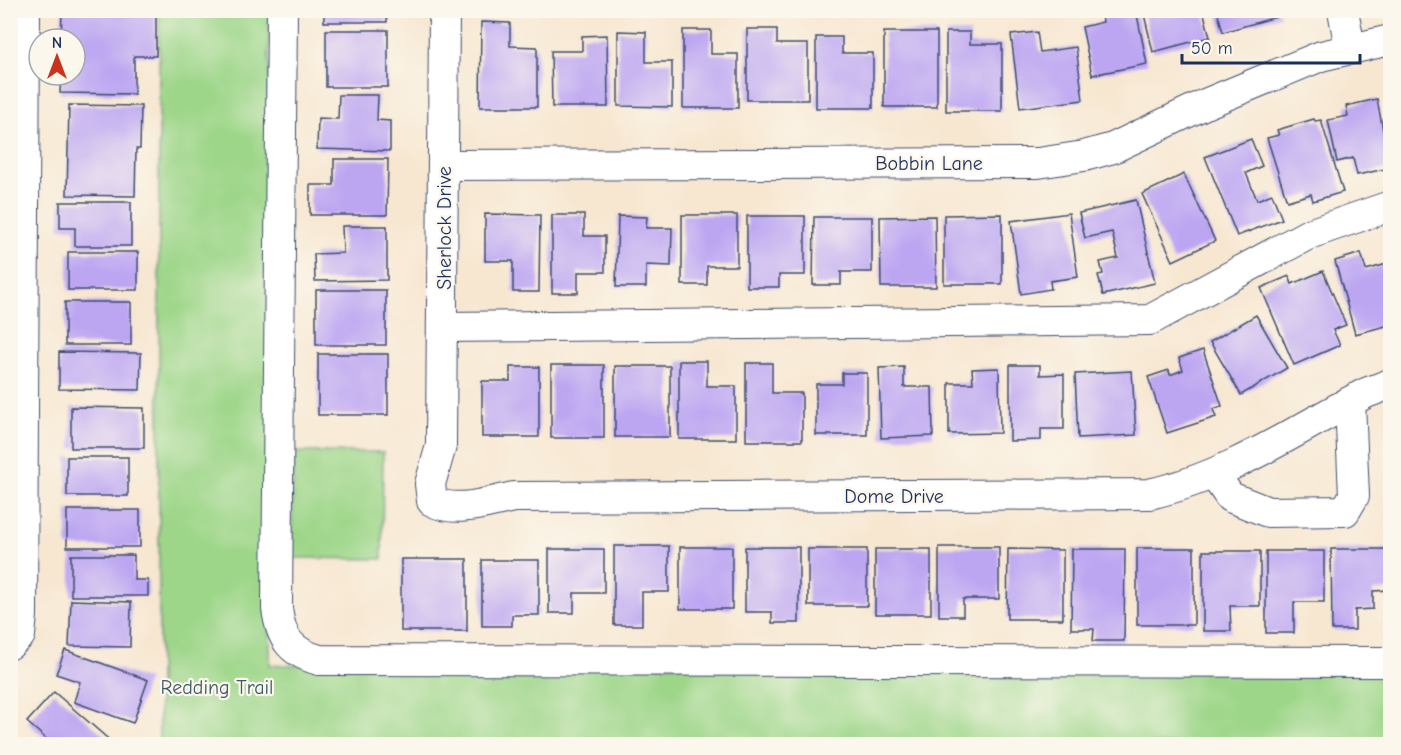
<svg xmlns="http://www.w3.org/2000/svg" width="1401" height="755" viewBox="0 0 1401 755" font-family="'Comic Neue',sans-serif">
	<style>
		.green { fill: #9dd689; stroke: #5c8274; stroke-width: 1.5 }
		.building { fill: #bca6f2 }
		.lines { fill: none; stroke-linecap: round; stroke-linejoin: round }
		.minor-casing { stroke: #3c4b6f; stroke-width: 32 }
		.minor { stroke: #fff; stroke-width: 30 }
		.labels { text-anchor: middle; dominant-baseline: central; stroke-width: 4.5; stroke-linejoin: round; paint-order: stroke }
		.street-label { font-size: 20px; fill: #1b2f5e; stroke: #fbf7ec }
		.park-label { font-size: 20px; fill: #3c5969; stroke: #fbf7ec }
	</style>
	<rect width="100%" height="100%" fill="#fbf7ec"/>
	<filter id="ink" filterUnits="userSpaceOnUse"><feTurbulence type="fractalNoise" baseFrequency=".0167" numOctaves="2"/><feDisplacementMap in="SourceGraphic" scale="12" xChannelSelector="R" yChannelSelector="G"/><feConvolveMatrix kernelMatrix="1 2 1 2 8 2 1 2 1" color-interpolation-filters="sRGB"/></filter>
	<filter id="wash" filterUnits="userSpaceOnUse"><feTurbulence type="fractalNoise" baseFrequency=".008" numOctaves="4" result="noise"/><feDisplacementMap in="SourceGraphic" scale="24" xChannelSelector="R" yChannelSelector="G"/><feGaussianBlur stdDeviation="1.35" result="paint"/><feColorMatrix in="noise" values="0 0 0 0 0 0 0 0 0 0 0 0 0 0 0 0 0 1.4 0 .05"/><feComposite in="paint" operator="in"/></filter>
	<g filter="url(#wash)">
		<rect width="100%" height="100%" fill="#f7e7d1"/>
		<g class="green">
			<path d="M159 11H269L270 665 1390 666V744H159Z"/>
			<path d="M293 452H383L382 559 292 558Z"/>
		</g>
		<g id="blocks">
			<g class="building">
				<path d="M64 10 156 13V56H134V94L60 93 61 75H75V39H61L62 11Z"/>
				<rect x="324" y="10" width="63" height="12"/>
				<path d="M1101 10H1136L1147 64 1092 75 1082 27 1103 22Z"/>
				<path d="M1143 10H1203L1210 37 1153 52Z"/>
				<path d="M1217 10H1278L1280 16 1223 32Z"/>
				<path d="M481 22 510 23V46L537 47V107H480Z"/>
				<path d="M747 29H777V44H808V100H747Z"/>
				<rect x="326" y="30" width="62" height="57"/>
				<path d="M683 30H711V54H738V108H683Z"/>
				<path d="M618 31 646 32V62H672V107L618 106Z"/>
				<rect x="884" y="32" width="53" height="75"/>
				<path d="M946 32H970V44H1002V111H946Z"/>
				<path d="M1037 32 1040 52 1076 47 1083 100 1020 108 1011 35Z"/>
				<path d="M607 35 608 107H552L551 51H582V36Z"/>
				<path d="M816 37H842V53H873V108H816Z"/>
				<path d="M339 95H378L377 120 390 121V151L317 149 318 118 338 119Z"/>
				<path d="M1377 99 1390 168 1357 175 1353 158 1337 162 1328 120 1348 116 1346 106Z"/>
				<path d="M69 105 141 106 140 149H136L135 196 67 195Z"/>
				<path d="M1314 119 1315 121 1321 120 1343 192 1313 201 1311 194 1287 201 1267 138 1279 135 1277 130Z"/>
				<path d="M1251 139 1262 166 1246 173 1257 200 1272 194 1282 219 1237 236 1205 157Z"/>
				<path d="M334 159H388L387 215H310V185H334Z"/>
				<path d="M1184 174 1215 241 1173 261 1142 194Z"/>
				<path d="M1136 200 1155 283 1103 295 1098 275 1103 274 1100 262 1118 258 1112 232 1085 238 1079 213Z"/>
				<path d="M60 202H131V246H75V228H60Z"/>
				<path d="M1069 213 1078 277 1050 281 1051 289 1021 294 1011 221Z"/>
				<path d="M485 214 540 215 539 292H513V261H485Z"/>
				<path d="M1002 214V284H944V215Z"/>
				<path d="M552 215H584V236H605V272H578V293H552Z"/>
				<path d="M682 215H737V266H707V285H682Z"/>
				<path d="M618 216 647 217 646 228H672L671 266 646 265V287H616Z"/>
				<path d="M747 216H805V275H779V287H747Z"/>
				<path d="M935 216 936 287H881L880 217Z"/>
				<path d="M814 217H872V272H841V285H813Z"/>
				<path d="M342 226H387V280L315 281 314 254 343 253Z"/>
				<rect x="68" y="252" width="70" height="38"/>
				<path d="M1361 253 1366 270 1390 263V325L1355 334 1335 261Z"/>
				<path d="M1323 271 1346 325 1333 330 1340 345 1294 365 1261 288 1289 276 1292 284Z"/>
				<rect x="316" y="290" width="70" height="55"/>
				<rect x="65" y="302" width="66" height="43"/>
				<path d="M1256 315 1287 368 1241 395 1210 342Z"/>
				<path d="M1203 350 1222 406 1213 409 1216 417 1167 433 1148 377 1169 370 1170 375 1183 370 1179 358Z"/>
				<path d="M59 352 141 353 140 390 59 389Z"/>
				<rect x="318" y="354" width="70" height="61"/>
				<path d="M679 361H707V386H736V439H679Z"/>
				<path d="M746 363H772V393H802V441H746Z"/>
				<rect x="551" y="365" width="53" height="73"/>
				<path d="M1010 365H1040V375L1064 374V429H1041V440L1010 441Z"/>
				<rect x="615" y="366" width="55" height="71"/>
				<path d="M510 367H539V437H482V381H510Z"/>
				<path d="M904 367V387H932L933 436 881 438 879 368Z"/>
				<path d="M999 368 1000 433 949 434V383H973L972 369Z"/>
				<path d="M1132 371 1136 435 1078 438 1075 374Z"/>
				<path d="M842 373H867V435H816V384H842Z"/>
				<path d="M71 407 144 408V448H71Z"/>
				<rect x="67" y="457" width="61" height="39"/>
				<rect x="67" y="510" width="73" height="37"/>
				<path d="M614 546H669V592H642V625H614Z"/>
				<rect x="680" y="547" width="52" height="62"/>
				<path d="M745 547H799V623H772V612H745Z"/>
				<path d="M939 547H999V599H963V616H939Z"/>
				<rect x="1137" y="548" width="57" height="77"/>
				<path d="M549 549H604V593H574V613H549Z"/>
				<rect x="808" y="549" width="59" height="57"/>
				<rect x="875" y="549" width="56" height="65"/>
				<path d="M1008 549 1063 550V619H1007Z"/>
				<path d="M1072 549H1125L1124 641H1093L1094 629H1071Z"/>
				<path d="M1331 549H1390V590L1373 591V609L1355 610V630H1332Z"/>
				<path d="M1203 551H1260V606H1230L1231 631H1203Z"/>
				<path d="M1266 551H1324V602H1294V633H1266Z"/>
				<path d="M71 555H134V580H148V596H71Z"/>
				<rect x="401" y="559" width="66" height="72"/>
				<path d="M482 560H539V615H512V626H482Z"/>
				<path d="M71 600 131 602 130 647 69 646Z"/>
				<path d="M65 650 148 680 133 723 74 702 80 682 56 674Z"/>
				<path d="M54 692 114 744H52L27 722Z"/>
			</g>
		</g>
	</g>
	<g filter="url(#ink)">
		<use href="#blocks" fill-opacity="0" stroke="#3c4b6f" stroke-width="1.5"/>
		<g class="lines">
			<g class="minor-casing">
				<g id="minor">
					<path d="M282 10 277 609C281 638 290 652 319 660L1390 662"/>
					<path d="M444 10 441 446 430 484 432 501C456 514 488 502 514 497L1149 494C1227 477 1296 430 1366 393L1390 384"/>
					<path d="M1343 10 1350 48"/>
					<path d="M444 165 1038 163 1084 156 1113 148 1205 104 1321 56 1390 40"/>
					<path d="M443 327 1150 320 1309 234 1390 206"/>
					<path d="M1214 474 1230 497 1268 512 1345 511 1354 496 1350 402"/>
					<path d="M10 644 20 635 22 615 25 10"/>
				</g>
			</g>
			<use href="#minor" class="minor"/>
		</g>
	</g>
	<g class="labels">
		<g class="street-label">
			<text x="929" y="163">Bobbin Lane</text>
			<text transform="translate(444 228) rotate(-90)">Sherlock Drive</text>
			<text x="894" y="496">Dome Drive</text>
		</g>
		<g class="park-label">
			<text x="217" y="687">Redding Trail</text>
		</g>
	</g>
	<rect width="1401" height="755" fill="none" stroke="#fbf7ec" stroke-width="36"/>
	<g transform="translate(57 57)"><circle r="28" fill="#fbf7ec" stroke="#a1a7b3" stroke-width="1.5"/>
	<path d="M0-4.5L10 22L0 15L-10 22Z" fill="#c8321e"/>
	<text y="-9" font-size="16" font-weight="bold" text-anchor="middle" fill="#1b2f5e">N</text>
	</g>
	<path d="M1182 54v9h178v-9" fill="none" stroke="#1b2f5e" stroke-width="3"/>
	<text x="1191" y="54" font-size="18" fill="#1b2f5e" stroke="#fbf7ec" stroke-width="4.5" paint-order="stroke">50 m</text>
</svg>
